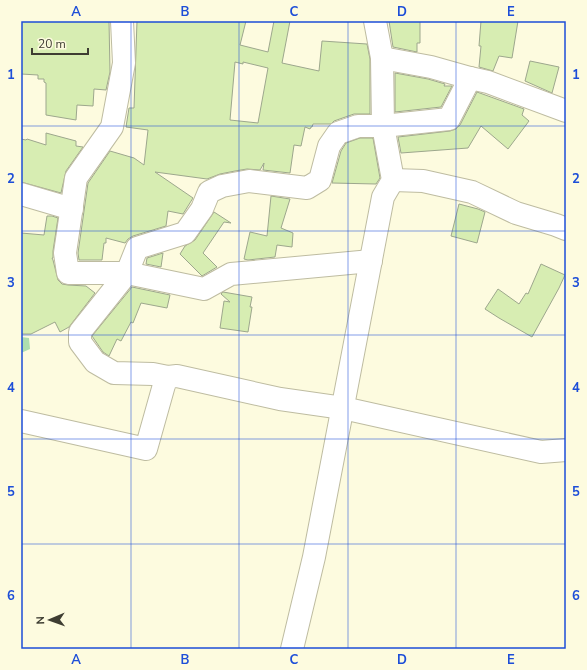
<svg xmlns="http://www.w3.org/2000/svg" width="587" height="670" viewBox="0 0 587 670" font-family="'Nunito Sans',sans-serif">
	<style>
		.water { fill: #addeaf }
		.building { fill: #d7edb2; stroke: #9da78d; fill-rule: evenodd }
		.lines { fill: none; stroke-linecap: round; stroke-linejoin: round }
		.minor-casing { stroke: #bebca1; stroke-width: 24 }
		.minor { stroke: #fff; stroke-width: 22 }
		.grid { fill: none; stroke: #1d4ed8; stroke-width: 1; stroke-opacity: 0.55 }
		.neatline { fill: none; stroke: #1d4ed8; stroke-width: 1.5 }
		.grid-label { font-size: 13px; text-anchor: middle; font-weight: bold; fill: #1d4ed8 }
	</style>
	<rect width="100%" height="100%" fill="#fdfbdf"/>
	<path class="water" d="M21 337 29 338 30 349 21 353Z"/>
	<g class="building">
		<path d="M21 21H109L110 72 106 90 94 89 93 106 77 105 76 120 46 115V83L44 82V79H38V75L21 74Z"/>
		<path d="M137 21H246L240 45 268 52 274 21H290L282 63 319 71 322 41 367 44 370 59V114H354L334 121 331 124H313L312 127H311L310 129 305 127 301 146 294 145 290 173 263 170 264 163 260 170 247 169 235 171 220 174 207 179 155 172 193 198 183 214 168 211 166 226 133 236 128 239 125 243 106 238V243H104L102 260H79L78 253 88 183 110 151 134 158 144 165 148 130 126 127 129 108H134ZM235 62 243 64V62L268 68 258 123 230 120Z"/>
		<path d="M389 21H420V43H417V52L393 47Z"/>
		<path d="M481 21H518L512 58 499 56 493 71 479 67 481 46H479Z"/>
		<path d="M530 61 559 67 552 93 525 81Z"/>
		<path d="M395 73 428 79 445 84 444 86H452L441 107 395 112Z"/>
		<path d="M477 92 524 109 522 115 529 121 508 149 481 126 468 148 401 153 398 137 450 131 456 129 460 125Z"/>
		<path d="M46 133 76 141V146L83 147 66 171 61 193 21 182V139L26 140 27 139 46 145Z"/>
		<path d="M360 138H373L380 178 376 184 332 183 341 151 346 143Z"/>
		<path d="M271 196 290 199 281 228 293 233 292 247 277 245 275 257 248 260 244 259 250 232 267 236Z"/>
		<path d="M459 204 478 209 485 212 477 243 451 236Z"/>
		<path d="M214 212 231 223 224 222 203 253 217 267 202 276 180 254 185 246 195 240Z"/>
		<path d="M47 216H52L58 218 53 251V258H52L53 260 58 280 62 284 68 285 86 286 95 293 69 327 60 332 55 322 31 334H21V233L44 235Z"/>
		<path d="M163 253 161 267 146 264 147 258Z"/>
		<path d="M541 264 565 275 559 288 532 337 499 318 485 309 498 289 519 304 526 293 528 294Z"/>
		<path d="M132 287 170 295 167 308 141 303 133 323 131 322 121 341 117 339 109 356 103 352 92 336Z"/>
		<path d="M223 292 252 297 250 307H252L248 332 220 328 224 301 230 302 221 294Z"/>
	</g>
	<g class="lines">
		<g class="minor-casing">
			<g id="minor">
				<path d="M122 21 124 63 112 127 76 178 65 253 68 273H127L204 289 231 274 371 261"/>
				<path d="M382 58 431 67 470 78 488 82 566 111"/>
				<path d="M393 180 423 181 472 192 516 213 556 225 566 229"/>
				<path d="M21 194 72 209"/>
				<path d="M168 377 153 374 114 373 95 362 80 342V332L127 273 137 248 185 233 202 209 209 192 222 186 249 181 307 188 320 180 329 146 338 133 358 126H383L449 119 470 78"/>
				<path d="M21 421 146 449 164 385 168 377 177 376 280 399 343 408 541 452 566 450"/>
				<path d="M292 649 314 557 383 197 393 180 383 126 382 58 375 21"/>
			</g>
		</g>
		<use href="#minor" class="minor"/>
	</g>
	<path class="grid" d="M131 21V649M239 21V649M348 21V649M456 21V649M21 126H566M21 231H566M21 335H566M21 439H566M21 544H566"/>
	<rect width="587" height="670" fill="none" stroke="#fdfbdf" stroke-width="44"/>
	<g transform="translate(50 620) rotate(268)" stroke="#fdfbdf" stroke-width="3" paint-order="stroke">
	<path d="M0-3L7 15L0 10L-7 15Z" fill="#3e3d32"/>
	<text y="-6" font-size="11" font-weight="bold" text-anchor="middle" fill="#3e3d32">N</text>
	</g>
	<path d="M32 48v6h56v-6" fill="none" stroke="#3e3d32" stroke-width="2"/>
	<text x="38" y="48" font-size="12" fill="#3e3d32" stroke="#fdfbdf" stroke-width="3" paint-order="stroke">20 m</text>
	<rect x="22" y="22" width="543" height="626" class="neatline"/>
	<g class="grid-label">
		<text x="76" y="16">A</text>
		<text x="185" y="16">B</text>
		<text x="294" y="16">C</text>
		<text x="402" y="16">D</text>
		<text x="511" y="16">E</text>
		<text x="11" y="79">1</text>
		<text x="576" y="79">1</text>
		<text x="11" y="183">2</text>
		<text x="576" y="183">2</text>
		<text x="11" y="287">3</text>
		<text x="576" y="287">3</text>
		<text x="11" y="392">4</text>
		<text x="576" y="392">4</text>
		<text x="11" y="496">5</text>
		<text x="576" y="496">5</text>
		<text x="11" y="600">6</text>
		<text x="576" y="600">6</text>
		<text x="76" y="664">A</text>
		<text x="185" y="664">B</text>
		<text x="294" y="664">C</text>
		<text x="402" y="664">D</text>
		<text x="511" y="664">E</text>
	</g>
</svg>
